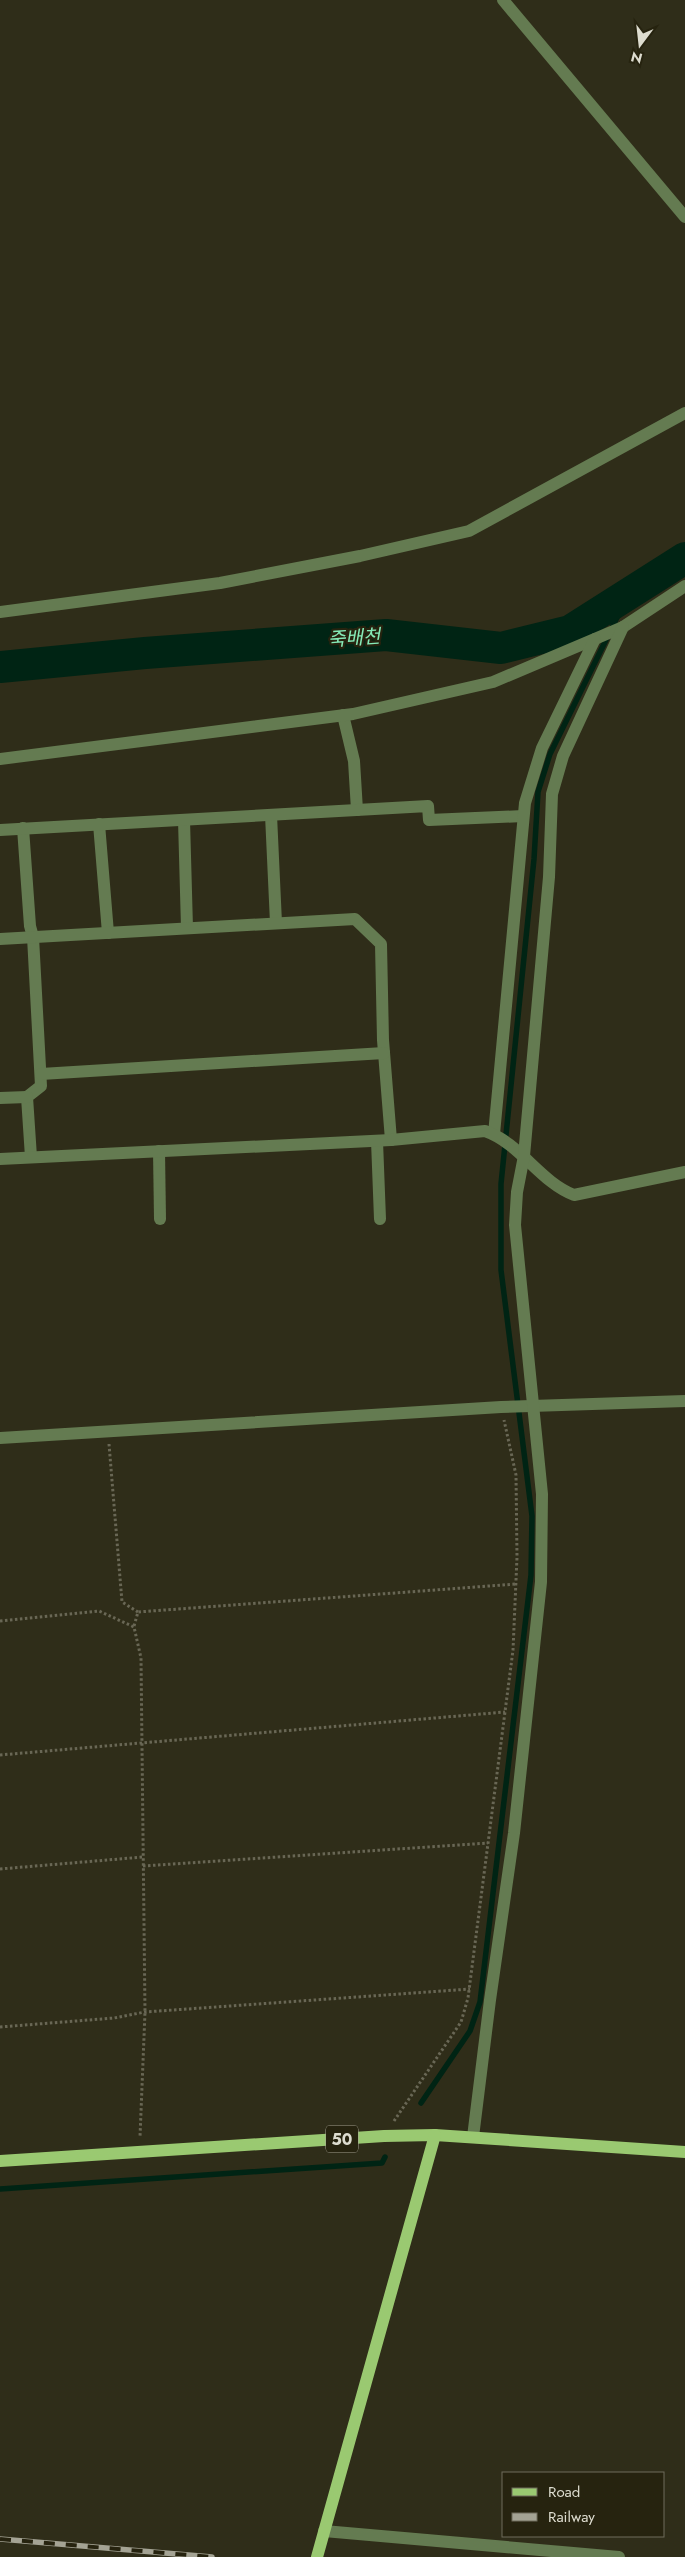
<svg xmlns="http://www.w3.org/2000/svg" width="685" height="2557" viewBox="0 0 685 2557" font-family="Jost,'Noto Sans KR',sans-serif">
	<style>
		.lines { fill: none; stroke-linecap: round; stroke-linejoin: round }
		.stream { stroke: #002414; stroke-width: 5.5 }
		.river { stroke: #002414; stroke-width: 32 }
		.path { stroke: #696755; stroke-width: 3; stroke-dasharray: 2.5 2.5; stroke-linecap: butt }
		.minor { stroke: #647b51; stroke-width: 12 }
		.major { stroke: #9ac971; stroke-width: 12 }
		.rail-casing { stroke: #a4a394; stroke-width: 5.5 }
		.rail { stroke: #26230f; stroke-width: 4; stroke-dasharray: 11; stroke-linecap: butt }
		.labels { text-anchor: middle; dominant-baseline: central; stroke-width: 4.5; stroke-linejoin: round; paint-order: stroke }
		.shield { fill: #26230f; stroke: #a6a495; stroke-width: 1 }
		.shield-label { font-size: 16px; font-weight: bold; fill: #dddccf }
		.water-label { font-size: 19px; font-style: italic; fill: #86ebb8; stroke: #26230f }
	</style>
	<rect width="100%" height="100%" fill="#2f2d19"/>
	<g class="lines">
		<g class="stream">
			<path d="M421 2103 470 2031 480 2002 531 1575 532 1516 501 1270V1184L534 859 538 792 550 754 629 593"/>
			<path d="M0 2189 382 2163 385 2157"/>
		</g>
		<path class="river" d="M0 667 145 653 386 635 501 648 570 631 685 558"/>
		<g class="path">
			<path d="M109 1444 122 1602 138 1612"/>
			<path d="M0 1621 99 1611 134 1627 141 1658 145 2012 140 2137"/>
			<path d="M134 1626 138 1612 516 1584"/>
			<path d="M0 1755 505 1712"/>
			<path d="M143 1866 488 1843"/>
			<path d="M0 1869 143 1857"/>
			<path d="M0 2027 114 2018 145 2012 470 1989"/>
			<path d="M394 2121 461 2022 468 1998 513 1650 517 1557 516 1475 504 1420"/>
		</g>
		<g class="minor">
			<path d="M503 0 685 217"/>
			<path d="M0 612 220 583 360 556 469 531 685 413"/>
			<path d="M343 715 354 761 357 810"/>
			<path d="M0 759 353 714 493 682 623 627 685 586"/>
			<path d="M271 815 276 923"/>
			<path d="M184 820 187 928"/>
			<path d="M99 824 108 933"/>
			<path d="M23 828 30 926 33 937 41 1086 27 1097 31 1157"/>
			<path d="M0 830 428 806 429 820 523 816"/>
			<path d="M0 939 355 919 381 944 383 1040 391 1140"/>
			<path d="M41 1074 384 1053"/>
			<path d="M0 1098 27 1097"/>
			<path d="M494 1134 525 803 542 748 595 639"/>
			<path d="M377 1141 380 1219"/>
			<path d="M159 1151 160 1219"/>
			<path d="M0 1159 391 1140 485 1131C520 1143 540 1182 574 1195L685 1172"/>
			<path d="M0 1438 501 1407 685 1401"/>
			<path d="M473 2137 490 2000 514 1833 541 1582 542 1494 515 1225 517 1192 524 1156 549 877 552 794 563 756 623 627"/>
			<path d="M324 2531 619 2557"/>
		</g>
		<g class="major">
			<path d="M0 2161 384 2136 435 2135 685 2152"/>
			<path d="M317 2557 435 2135"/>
		</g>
		<g class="rail-casing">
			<path id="rail" d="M0 2539 212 2557"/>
		</g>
		<use href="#rail" class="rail"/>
	</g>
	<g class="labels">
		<rect class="shield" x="326" y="2125.5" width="32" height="27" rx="4"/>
		<g class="shield-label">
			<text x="342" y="2139">50</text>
		</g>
		<g class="water-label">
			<text transform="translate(354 638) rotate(-4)">죽배천</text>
		</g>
	</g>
	<rect x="502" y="2472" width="162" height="65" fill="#26230f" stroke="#6f6d5c"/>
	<rect x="512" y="2488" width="25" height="8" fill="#9ac971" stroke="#6f6d5c"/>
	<text x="548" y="2497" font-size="15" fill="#dddccf">Road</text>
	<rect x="512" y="2513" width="25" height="8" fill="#a4a394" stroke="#6f6d5c"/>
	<text x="548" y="2522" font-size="15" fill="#dddccf">Railway</text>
	<g transform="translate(640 45) rotate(195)" stroke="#26230f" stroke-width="4" paint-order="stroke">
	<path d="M0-4L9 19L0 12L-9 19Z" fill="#dddccf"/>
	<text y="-8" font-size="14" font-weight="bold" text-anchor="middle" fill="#dddccf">N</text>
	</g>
</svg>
